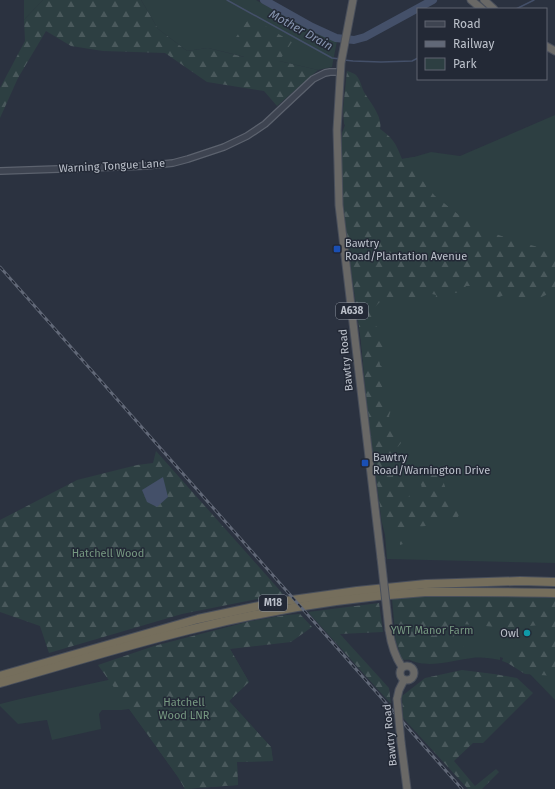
<svg xmlns="http://www.w3.org/2000/svg" width="555" height="789" viewBox="0 0 555 789" font-family="'Fira Sans',sans-serif">
	<style>
		.green { fill: #2d3f42 }
		.forest { fill: url(#forest-firs) }
		.water { fill: #445069 }
		.lines { fill: none; stroke-linecap: round; stroke-linejoin: round }
		.stream { stroke: #445069; stroke-width: 1.5 }
		.river { stroke: #445069; stroke-width: 8 }
		.tertiary-casing { stroke: #5c626e; stroke-width: 8 }
		.trunk-casing { stroke: #494f5b; stroke-width: 9 }
		.motorway-casing { stroke: #494f5b; stroke-width: 10 }
		.tertiary { stroke: #3e4451; stroke-width: 5.5 }
		.trunk { stroke: #696866; stroke-width: 7 }
		.motorway { stroke: #756e5c; stroke-width: 8 }
		.rail-casing { stroke: #616877; stroke-width: 3 }
		.rail { stroke: #232936; stroke-width: 1.5; stroke-dasharray: 4.5; stroke-linecap: butt }
		.trunk-bridge-casing { stroke: #494f5b; stroke-width: 9; stroke-linecap: butt }
		.trunk-bridge { stroke: #696866; stroke-width: 7 }
		.transit-dot { fill: #1a4fb4; stroke: #232936; stroke-width: 1.5 }
		.culture-dot { fill: #0f9aa8; stroke: #232936; stroke-width: 1.5 }
		.labels { text-anchor: middle; dominant-baseline: central; stroke-width: 3; stroke-linejoin: round; paint-order: stroke }
		.shield { fill: #232936; stroke: #8d939e; stroke-width: 1 }
		.shield-label { font-size: 10px; font-weight: bold; fill: #bbc0ca }
		.street-label { font-size: 11px; fill: #bbc0ca; stroke: #232936 }
		.poi-label { font-size: 11px; fill: #bbc0ca; stroke: #232936; text-anchor: start }
		.park-label { font-size: 11px; fill: #769881; stroke: #232936 }
		.water-label { font-size: 12px; font-style: italic; fill: #8694ae; stroke: #232936 }
	</style>
	<defs>
		<pattern id="forest-firs" width="22" height="20" patternUnits="userSpaceOnUse"><rect width="22" height="20" fill="#2d3f42"/><path d="M5 1l3.5 6h-7zM16 11l3.5 6h-7z" fill="#4a595c"/></pattern>
	</defs>
	<rect width="100%" height="100%" fill="#2b3240"/>
	<g class="green">
		<path d="M24 0H43L24 20Z"/>
		<path d="M141 0H256L318 34 337 41 332 67 318 70 279 61 245 57 208 48 187 51 158 29Z"/>
		<path d="M555 115V563L387 559 385 535 382 523 367 404 361 341 344 215 343 199 390 161 414 157 431 152 460 156Z"/>
		<path d="M434 595H555V700L527 671 521 668 502 661 503 658 500 657V660C490 658 481 657 472 658 448 661 409 675 397 645 395 641 395 636 395 633 394 621 393 610 392 599Z"/>
		<path d="M230 649 249 682 229 701 271 747 273 761 237 762 238 785 185 789 178 777 129 709 122 710H102L99 714 101 729 52 740 47 720 18 724 0 706V704L20 699 108 680Z"/>
	</g>
	<g class="forest">
		<path d="M43 0H141L158 29 187 51 208 48 244 57 234 40 250 17 292 42 279 61 318 70 277 106 264 91 207 82 165 53 103 51 71 46 46 31 18 78 0 118V88L25 41 24 20Z"/>
		<path d="M347 71C350 72 354 73 356 75 361 81 361 86 364 92 370 102 383 117 380 129 394 139 396 144 402 159L414 157 412 163 413 166 427 187 435 196 464 219 493 233 510 239 555 252V290C538 300 522 306 504 295L499 297 494 296C486 283 480 286 466 286L461 293C451 292 445 294 442 303H435L436 295 420 291 416 298 400 299 383 298C380 303 376 305 372 310L376 326 381 332 382 340 384 343 383 349 378 352 380 365 384 369 380 382 384 390 383 396 386 402 391 407V410L389 416 390 420 388 424 395 432 401 443 397 448 396 454 398 459 397 468 393 474V481L395 482 400 478 407 476C408 480 407 482 407 486 408 490 409 494 410 499H421L422 489 420 479C426 473 433 472 441 475L447 492V498C457 502 467 519 450 520L445 514C441 516 437 517 435 522 428 525 424 528 416 525 412 527 408 530 406 534 405 538 405 541 403 544L400 545 399 535 397 530 393 529 391 520 382 523 367 404 361 341 344 215 341 163 342 133 345 125 344 124 343 109Z"/>
		<path d="M156 451 283 594 182 614 49 653 40 626 0 612V520L77 480 137 465 153 463Z"/>
		<path d="M525 596 555 598V676L525 674 503 660 540 625 508 628 462 624 453 637 466 649 460 660 422 659 400 660 393 600Z"/>
		<path d="M379 603 383 632 340 634 389 688 391 704 308 612Z"/>
		<path d="M300 614 312 627 291 642 230 649 249 682 229 701 271 747 273 761 237 762 238 785 185 789 178 777 98 665 154 646 181 639 251 621 286 615Z"/>
		<path d="M462 670 494 674 517 678 533 693 483 743H473L454 761 475 786 496 769 499 772 482 789H468L403 718 402 696 425 678Z"/>
	</g>
	<path class="water" d="M163 477 168 497 157 507 147 502 142 490Z"/>
	<g class="lines">
		<g class="stream">
			<path d="M227 0 332 58 340 59"/>
			<path d="M516 9 534 0"/>
			<path d="M344 60 353 61 381 62 412 61 418 58"/>
		</g>
		<path class="river" d="M264 0 312 27 336 38 354 40 365 37 433 0"/>
		<g class="tertiary-casing">
			<path id="tertiary" d="M0 171 145 166 173 163 188 159 224 147 247 136 265 124 313 79 325 73 330 72H340"/>
		</g>
		<g class="trunk-casing">
			<g id="trunk">
				<path d="M353 0 341 63 337 130 338 165 339 205 381 558"/>
				<path d="M471 0 482 9"/>
				<path d="M484 0 494 9"/>
				<path d="M546 46 555 51"/>
				<path d="M389 630C391 644 394 655 402 667"/>
				<circle cx="407" cy="673" r="7"/>
				<path d="M397 699 399 690 404 680"/>
				<path d="M401 742 407 789"/>
			</g>
		</g>
		<g class="motorway-casing">
			<g id="motorway">
				<path d="M0 676 198 619 278 602 357 591 426 584 520 581 555 582"/>
				<path d="M0 683C67 664 133 643 201 627 274 609 350 597 425 592 436 592 447 592 458 592 490 592 523 592 555 593"/>
			</g>
		</g>
		<use href="#tertiary" class="tertiary"/>
		<use href="#trunk" class="trunk"/>
		<use href="#motorway" class="motorway"/>
		<g class="rail-casing">
			<path id="rail" d="M0 267 462 789"/>
		</g>
		<use href="#rail" class="rail"/>
		<g class="trunk-bridge-casing">
			<g id="trunk-bridge">
				<path d="M381 558 389 630"/>
				<path d="M397 699 401 742"/>
			</g>
		</g>
		<use href="#trunk-bridge" class="trunk-bridge"/>
	</g>
	<g class="transit-dot">
		<rect x="333" y="245" width="8" height="8" rx="2"/>
		<rect x="361" y="459" width="8" height="8" rx="2"/>
	</g>
	<circle class="culture-dot" cx="527" cy="633" r="4"/>
	<g class="labels">
		<g class="shield">
			<rect x="336" y="303" width="32" height="16" rx="3"/>
			<rect x="259" y="595" width="28" height="16" rx="3"/>
		</g>
		<g class="shield-label">
			<text x="352" y="311">A638</text>
			<text x="273" y="603">M18</text>
		</g>
		<g class="street-label">
			<text transform="translate(112 166) rotate(-3)">Warning Tongue Lane</text>
			<text transform="translate(346 360) rotate(-96)">Bawtry Road</text>
			<text transform="translate(390 735) rotate(-96)">Bawtry Road</text>
		</g>
		<g class="poi-label">
			<text x="345" y="243">Bawtry<tspan x="345" dy="13">Road/Plantation Avenue</tspan></text>
			<text x="373" y="457">Bawtry<tspan x="373" dy="13">Road/Warnington Drive</tspan></text>
			<text x="519" y="633" text-anchor="end">Owl</text>
		</g>
		<g class="park-label">
			<text x="108" y="553">Hatchell Wood</text>
			<text x="432" y="630">YWT Manor Farm</text>
			<text x="184" y="702">Hatchell<tspan x="184" dy="13">Wood LNR</tspan></text>
		</g>
		<g class="water-label">
			<text transform="translate(301 30) rotate(29)">Mother Drain</text>
		</g>
	</g>
	<rect x="417" y="8" width="130" height="72" fill="#232936" stroke="#606571"/>
	<rect x="425" y="21" width="20" height="6" fill="#3e4451" stroke="#606571"/>
	<text x="453" y="28" font-size="12" fill="#bbc0ca">Road</text>
	<rect x="425" y="41" width="20" height="6" fill="#616877" stroke="#606571"/>
	<text x="453" y="48" font-size="12" fill="#bbc0ca">Railway</text>
	<rect x="425" y="58" width="20" height="12" fill="#2d3f42" stroke="#606571"/>
	<text x="453" y="68" font-size="12" fill="#bbc0ca">Park</text>
</svg>
